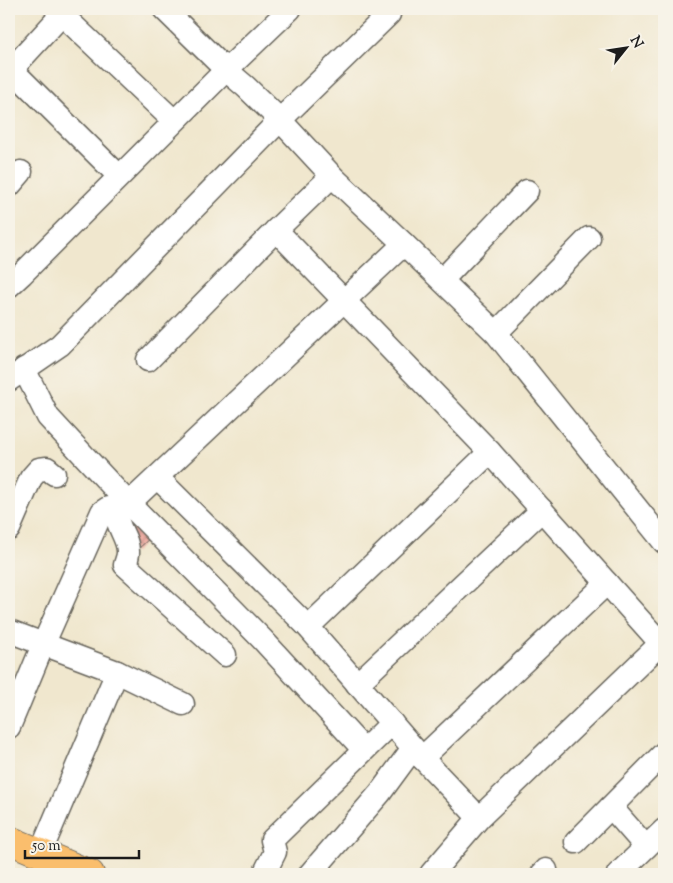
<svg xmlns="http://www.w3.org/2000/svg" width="673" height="883" viewBox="0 0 673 883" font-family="'Sorts Mill Goudy',serif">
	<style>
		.building { fill: url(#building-cross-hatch) }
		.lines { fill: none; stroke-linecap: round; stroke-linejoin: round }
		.minor-casing { stroke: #66635a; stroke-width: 25 }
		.major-casing { stroke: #66635a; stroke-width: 30 }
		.minor { stroke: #fff; stroke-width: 22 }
		.major { stroke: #fabe6d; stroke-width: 28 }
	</style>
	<defs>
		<pattern id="building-cross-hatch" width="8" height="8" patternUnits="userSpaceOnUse" patternTransform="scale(1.25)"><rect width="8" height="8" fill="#f1b0a6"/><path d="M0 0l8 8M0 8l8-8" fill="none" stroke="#ce978e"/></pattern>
	</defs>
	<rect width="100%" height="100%" fill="#f7f3e8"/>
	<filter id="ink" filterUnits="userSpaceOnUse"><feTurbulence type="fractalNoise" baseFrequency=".02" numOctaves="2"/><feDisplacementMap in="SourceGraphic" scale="10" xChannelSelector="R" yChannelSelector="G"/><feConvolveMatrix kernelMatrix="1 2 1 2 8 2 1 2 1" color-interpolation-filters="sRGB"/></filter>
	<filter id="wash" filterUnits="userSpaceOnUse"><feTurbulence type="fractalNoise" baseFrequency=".0096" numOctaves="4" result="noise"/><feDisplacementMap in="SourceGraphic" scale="20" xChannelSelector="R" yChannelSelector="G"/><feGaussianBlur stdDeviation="1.12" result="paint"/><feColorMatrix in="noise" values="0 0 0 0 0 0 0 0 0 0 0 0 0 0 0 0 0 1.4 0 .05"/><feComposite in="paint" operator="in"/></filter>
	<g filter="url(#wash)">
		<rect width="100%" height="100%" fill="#f0e7ce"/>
		<g id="blocks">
			<path class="building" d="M133 511 154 534 134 553 121 522Z"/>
		</g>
	</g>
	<g filter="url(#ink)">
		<use href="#blocks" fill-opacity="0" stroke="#66635a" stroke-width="1"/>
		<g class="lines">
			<g class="minor-casing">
				<g id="minor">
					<path d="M56 9 174 121"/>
					<path d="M164 9 226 70 246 87 280 120 332 176 404 244 496 333 664 542"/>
					<path d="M11 69 119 176"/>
					<path d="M9 72 67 9"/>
					<path d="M9 186 21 172"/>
					<path d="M276 230 490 452 664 647"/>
					<path d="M442 280 527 191"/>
					<path d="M9 286 22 274 220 76 290 9"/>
					<path d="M496 333 589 238"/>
					<path d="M148 360 276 230 332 176"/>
					<path d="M24 369 48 417 129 504 262 639 364 750"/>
					<path d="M9 380 60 345 280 120 389 14"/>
					<path d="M158 478 308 627 422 758 479 818"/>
					<path d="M117 512C115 526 129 538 128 553 128 557 126 561 125 565L225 655"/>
					<path d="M9 529 31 478 39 469 47 468 54 474"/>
					<path d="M308 627 490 452"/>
					<path d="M9 631 117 672 183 704"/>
					<path d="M357 684 542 510"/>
					<path d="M9 727 43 645 102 512 108 508 117 512 123 509 404 244"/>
					<path d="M422 758 607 583"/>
					<path d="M611 807 646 847"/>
					<path d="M576 842 664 753"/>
					<path d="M40 854 117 672"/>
					<path d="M264 874 275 852 272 840 392 723"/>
					<path d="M310 874 380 793 413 748"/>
					<path d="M431 874 479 818 656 648 658 640 664 635"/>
					<path d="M542 874 546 870"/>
					<path d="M618 874 664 830"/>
				</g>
			</g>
			<g class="major-casing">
				<path id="major" d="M9 840 90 874"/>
			</g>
			<use href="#minor" class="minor"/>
			<use href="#major" class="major"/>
		</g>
	</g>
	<rect width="673" height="883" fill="none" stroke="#f7f3e8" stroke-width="30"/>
	<g transform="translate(626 48) rotate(60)" stroke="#f7f3e8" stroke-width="4" paint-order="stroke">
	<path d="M0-4L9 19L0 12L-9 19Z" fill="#1c1c1c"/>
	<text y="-8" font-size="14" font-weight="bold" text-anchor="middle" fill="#1c1c1c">N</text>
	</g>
	<path d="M25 850v8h114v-8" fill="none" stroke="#1c1c1c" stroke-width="2.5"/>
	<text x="32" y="850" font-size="15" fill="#1c1c1c" stroke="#f7f3e8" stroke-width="4" paint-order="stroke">50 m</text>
</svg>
